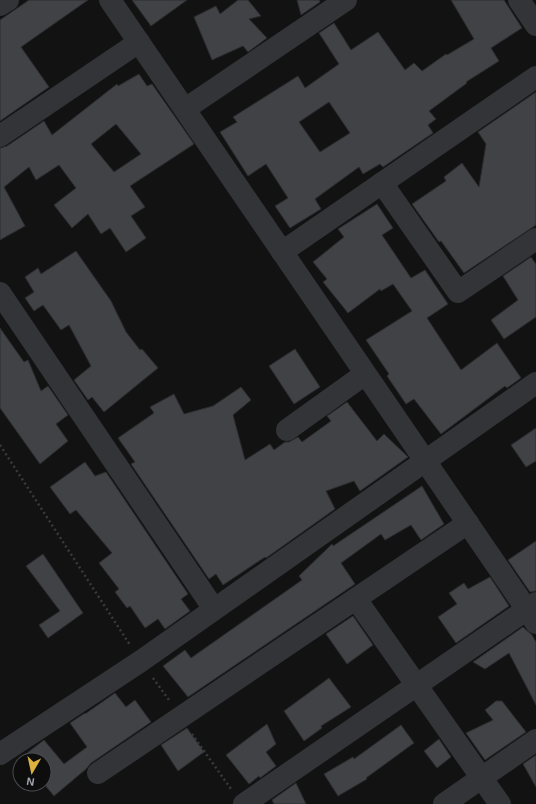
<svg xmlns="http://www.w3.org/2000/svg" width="536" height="804" viewBox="0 0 536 804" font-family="Arial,sans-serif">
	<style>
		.building { fill: #414246; stroke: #2c2c2f; fill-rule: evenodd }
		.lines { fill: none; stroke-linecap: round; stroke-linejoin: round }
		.path { stroke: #393a3e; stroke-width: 2.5; stroke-dasharray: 2 3; stroke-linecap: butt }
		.minor { stroke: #333437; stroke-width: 22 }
	</style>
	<rect width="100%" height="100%" fill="#121213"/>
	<g class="building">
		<path d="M29 0H88L21 47 49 87 0 121V20Z"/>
		<path d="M132 0H187L151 26Z"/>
		<path d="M238 0H248L261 16 249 19 267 38 248 52 243 46 212 60 194 17 216 6 220 14Z"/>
		<path d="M297 0H319L320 2 301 15Z"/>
		<path d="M451 0H504L522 28 491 48 499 61 466 82 467 83 429 111 436 119 428 125 433 133 383 167 380 164 363 174 359 167 315 199 321 209 290 228 275 206 288 198 266 164 248 176 220 132 237 122 233 117 298 76 305 88 339 64 319 33 334 23 351 50 378 32 405 70 414 63 422 71 446 54 447 55 474 39ZM329 102 350 133 320 152 299 122Z"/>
		<path d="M139 74 147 86 152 84 194 144 130 186 145 207 131 216 146 238 126 252 110 228 101 234 88 214 72 228 54 205 76 188 59 165 36 180 29 167 4 187 25 226 0 240V148L7 146 44 121 52 135 117 84 118 86ZM116 124 141 154 114 172 91 144Z"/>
		<path d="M536 92V225L464 273 441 241 439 242 412 204 446 181 444 177 462 163 479 187 486 144 478 132Z"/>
		<path d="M377 204 393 228 382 235 411 278 425 270 448 304 427 318 461 370 497 343 521 378 507 388 505 386 441 434 414 399 406 404 387 376 389 374 366 340 412 311 393 284 381 291 380 289 348 313 323 282 327 279 313 262 344 237 338 229Z"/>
		<path d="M76 251 111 301 126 332 140 350 142 349 158 368 104 412 92 397 88 400 74 380 91 366 69 325 61 330 43 305 34 311 25 298 34 292 25 277 38 268 41 274Z"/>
		<path d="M531 257 536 264V317L504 339 491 320 518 300 503 276Z"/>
		<path d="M0 328 24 362 28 360 41 391 48 386 68 415 56 424 68 441 40 464 0 408Z"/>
		<path d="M295 349 320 387 294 404 269 366Z"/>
		<path d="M241 387 251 400 233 415 245 460 270 444 274 450 285 442H289L298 437 302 442 331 421 327 416 347 402 377 441 384 434 408 457 360 491 354 481 326 491 335 509 266 558 265 557 223 585 216 574 209 579 131 464 135 462 118 438 154 413 150 407 174 394 184 414 213 406Z"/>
		<path d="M536 428V461L526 467 511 445Z"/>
		<path d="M85 462 95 476 106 472 188 594 181 599 190 611 165 629 158 619 145 628 130 606 127 608 115 592 119 589 99 563 112 553 76 510 70 514 50 487Z"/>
		<path d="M422 486 444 524 421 540 411 525 385 540 381 534 341 563 355 584 188 697 163 666 185 650 191 658 302 580 299 576 332 544 333 546Z"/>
		<path d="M536 541V591L530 592 508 560Z"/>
		<path d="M43 554 83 613 48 638 39 625 60 611 26 566Z"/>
		<path d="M490 577 509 606 456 643 438 617 457 604 449 593 464 583 468 589Z"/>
		<path d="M353 616 373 645 347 664 326 634Z"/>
		<path d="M523 627 532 635 536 642V705L509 653 485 669 473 662Z"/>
		<path d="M329 678 351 707 321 726 322 728 304 741 284 711Z"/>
		<path d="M115 693 126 707 135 700 151 722 91 763 86 769 54 796 44 784V760H18L44 740 64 764 87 747 70 723 85 713V714Z"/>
		<path d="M496 701H502L526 732 485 760 466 733 493 720 485 710Z"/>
		<path d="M267 724 276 744 266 752 276 766 260 778 259 776 249 784 226 755Z"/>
		<path d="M401 725 414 743 366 778 367 779 338 796 324 774 353 757 354 759Z"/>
		<path d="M187 728 204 752 178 771 161 745Z"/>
		<path d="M439 739 451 757 437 768 424 751Z"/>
		<path d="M536 755V787L523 764Z"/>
		<path d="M296 783 306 804H274L272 800Z"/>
	</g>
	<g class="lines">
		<g class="path">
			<path d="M0 445 130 645"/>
			<path d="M153 678 169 700"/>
			<path d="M192 734 231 789"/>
		</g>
		<g class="minor">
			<path d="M110 0 536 623"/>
			<path d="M519 0 536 25"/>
			<path d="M0 5 8 0"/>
			<path d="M185 109 346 0"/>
			<path d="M0 136 139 42"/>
			<path d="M382 183 458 292 536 239"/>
			<path d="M282 252 536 77"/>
			<path d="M0 293 214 609"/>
			<path d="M287 430 365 374"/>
			<path d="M356 599 500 804"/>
			<path d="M0 754 141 661 536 383"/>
			<path d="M98 773 468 523"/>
			<path d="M244 804 536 603"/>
			<path d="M444 804 536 740"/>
		</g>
	</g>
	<g transform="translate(32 772) rotate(189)"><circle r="19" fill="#0d0d0e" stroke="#4a4b50"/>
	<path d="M0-3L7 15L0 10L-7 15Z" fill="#dcb140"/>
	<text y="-6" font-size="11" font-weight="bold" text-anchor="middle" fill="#a5a8b2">N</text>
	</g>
</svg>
